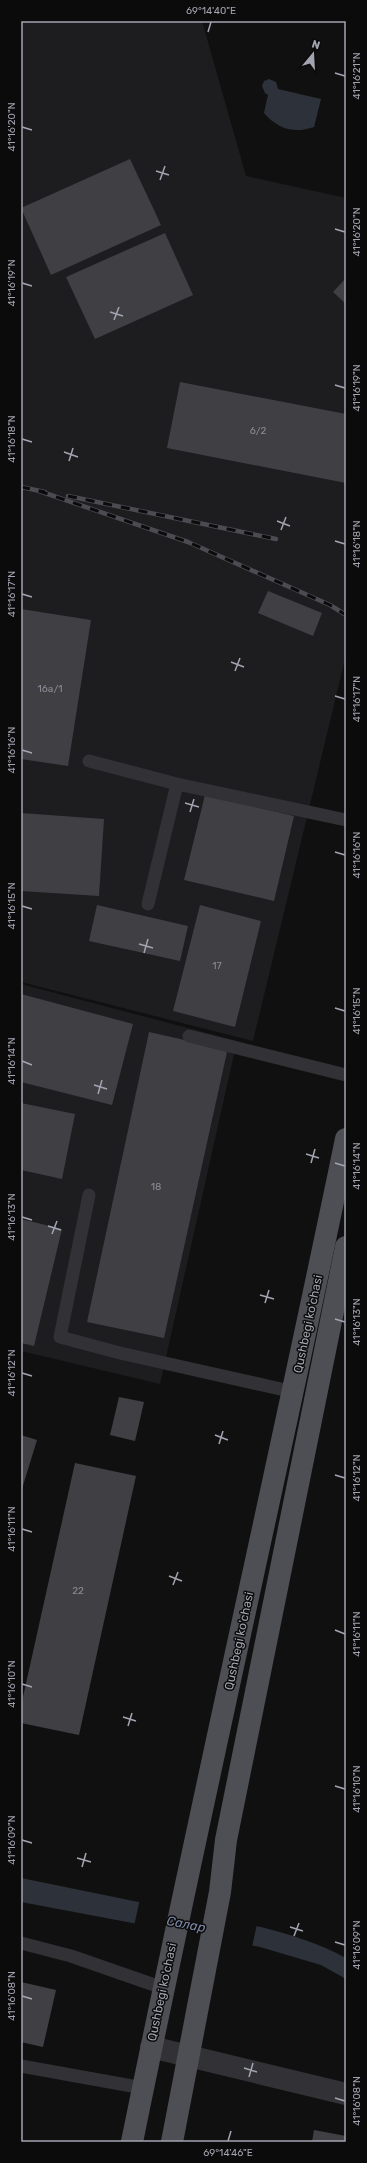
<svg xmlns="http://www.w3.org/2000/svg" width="367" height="2163" viewBox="0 0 367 2163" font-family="Rubik,sans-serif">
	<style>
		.built { fill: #1d1c1e }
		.water { fill: #2d323a }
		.pier { fill: #111011 }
		.building { fill: #403f44 }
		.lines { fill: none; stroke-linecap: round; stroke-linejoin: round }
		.service { stroke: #323236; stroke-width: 13 }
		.minor { stroke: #323236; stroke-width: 22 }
		.primary { stroke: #4e4e55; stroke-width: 22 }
		.rail-casing { stroke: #4b4b51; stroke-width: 4.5 }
		.rail { stroke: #0c0b0c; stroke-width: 3; stroke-dasharray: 9; stroke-linecap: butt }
		.ticks { fill: none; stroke: #a3a4b1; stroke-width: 1.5 }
		.labels { text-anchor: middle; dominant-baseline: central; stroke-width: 3; stroke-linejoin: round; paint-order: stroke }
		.number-label { font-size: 10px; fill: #8a8b96 }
		.street-label { font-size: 12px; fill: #a3a4b1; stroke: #0c0b0c }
		.water-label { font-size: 13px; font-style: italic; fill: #7d8aa9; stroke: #0c0b0c }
		.neatline { fill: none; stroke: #a3a4b1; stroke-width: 1.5 }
		.ticks-label { font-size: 10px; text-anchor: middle; fill: #a3a4b1 }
	</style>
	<rect width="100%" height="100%" fill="#111011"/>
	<g class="built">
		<path d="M21 21H202L246 176 346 198V655L253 1041 21 982Z"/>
		<path d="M21 984 237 1041 160 1384 21 1351Z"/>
	</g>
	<g class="water">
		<path d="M269 79 276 82 278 89 321 99 314 127C294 134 278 129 264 113L268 95 265 93 262 86 264 81Z"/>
		<path d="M21 1878 261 1927C291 1935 319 1943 346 1958V1979L321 1965 260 1947 21 1902Z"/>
	</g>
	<path class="pier" d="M140 1899 257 1924 252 1947 134 1926Z"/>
	<g class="building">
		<path d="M130 159 161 225 51 275 21 208Z"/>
		<path d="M165 233 193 295 95 339 66 277Z"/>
		<path d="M346 278V304L333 292Z"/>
		<path d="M180 382 346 414V483L167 448Z"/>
		<path d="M268 591 322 613 313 636 258 613Z"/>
		<path d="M21 609 91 620 68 766 21 759Z"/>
		<path d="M205 795 294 816 274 901 184 880Z"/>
		<path d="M21 813 104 819 99 896 21 891Z"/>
		<path d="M97 905 188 926 180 961 89 941Z"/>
		<path d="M200 905 261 921 235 1027 173 1011Z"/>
		<path d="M21 994 133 1024 112 1105 21 1082Z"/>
		<path d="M149 1032 225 1049 227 1052 164 1338 87 1322Z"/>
		<path d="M21 1103 75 1114 62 1179 21 1170Z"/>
		<path d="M21 1219 62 1229 34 1346 21 1343Z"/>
		<path d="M119 1397 144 1402 135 1441 110 1435Z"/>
		<path d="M21 1435 37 1440 21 1492Z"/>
		<path d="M75 1463 136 1476 79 1735 21 1723V1706Z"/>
		<path d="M21 1982 56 1990 43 2047 21 2042Z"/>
		<path d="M314 2130 346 2136V2142H312Z"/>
	</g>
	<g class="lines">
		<g class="service">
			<path d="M89 761 177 784 346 820"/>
			<path d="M148 904 177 784"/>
			<path d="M189 1036 346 1075"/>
			<path d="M89 1195 60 1337 120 1353 294 1392"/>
			<path d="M21 1943 71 1956 163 1988"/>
			<path d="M21 2066 143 2088"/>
		</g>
		<path class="minor" d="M151 2047 346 2094"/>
		<g class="primary">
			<path d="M132 2142C200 1807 277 1474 346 1139"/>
			<path d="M172 2142 220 1892 226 1840 346 1247"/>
		</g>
		<g class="rail-casing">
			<g id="rail">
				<path d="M21 487 45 492"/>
				<path d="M39 491 188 542 330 605 346 615"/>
				<path d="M68 496 276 539"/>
			</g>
		</g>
		<use href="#rail" class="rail"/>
	</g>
	<path class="ticks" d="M208 32 211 22M335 73 345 76M22 127 32 130M156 171 169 175M160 180 165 166M335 229 345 232M22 283 32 286M110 312 123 316M114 320 119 307M335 385 345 388M22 439 32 442M64 452 78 457M69 461 73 448M277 521 290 526M281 530 286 517M335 541 345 544M22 594 32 597M231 662 244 667M235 671 240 658M335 696 345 699M22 750 32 753M185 803 199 807M190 812 194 799M335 852 345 855M22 906 32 909M139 944 153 948M144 953 148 939M335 1008 345 1011M22 1061 32 1065M94 1085 107 1089M98 1094 102 1080M306 1154 319 1158M311 1163 315 1149M335 1163 345 1166M22 1217 32 1220M48 1226 61 1230M52 1234 57 1221M260 1295 274 1299M265 1303 269 1290M335 1319 345 1322M22 1373 32 1376M215 1435 228 1440M219 1444 223 1431M335 1475 345 1478M22 1529 32 1532M169 1576 182 1581M173 1585 178 1572M335 1630 345 1634M22 1684 32 1687M123 1717 136 1721M128 1726 132 1713M335 1786 345 1789M22 1840 32 1843M77 1858 91 1862M82 1867 86 1853M290 1927 303 1931M294 1936 299 1923M335 1942 345 1945M22 1996 32 1999M244 2068 257 2072M249 2077 253 2063M335 2098 345 2101M228 2141 231 2131"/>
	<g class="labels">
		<g class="number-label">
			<text x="258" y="431">6/2</text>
			<text x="50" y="689">16a/1</text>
			<text x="217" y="966">17</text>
			<text x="156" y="1187">18</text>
			<text x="78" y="1591">22</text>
		</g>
		<g class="street-label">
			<text transform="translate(308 1324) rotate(-78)">Qushbegi ko'chasi</text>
			<text transform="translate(239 1641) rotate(-78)">Qushbegi ko'chasi</text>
			<text transform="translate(162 1992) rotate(-78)">Qushbegi ko'chasi</text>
		</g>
		<g class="water-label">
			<text transform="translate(186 1924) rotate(11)">Салар</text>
		</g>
	</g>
	<rect width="367" height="2163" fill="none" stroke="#0c0b0c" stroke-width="44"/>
	<g transform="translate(313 54) rotate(18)" stroke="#0c0b0c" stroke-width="3" paint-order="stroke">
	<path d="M0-3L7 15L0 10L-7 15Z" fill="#a3a4b1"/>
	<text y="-6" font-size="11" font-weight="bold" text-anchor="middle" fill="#a3a4b1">N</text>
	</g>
	<rect x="22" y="22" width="323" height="2119" class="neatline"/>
	<g class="ticks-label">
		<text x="211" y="14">69°14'40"E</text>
		<text transform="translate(356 76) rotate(-90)" y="4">41°16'21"N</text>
		<text transform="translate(11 127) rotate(-90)" y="4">41°16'20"N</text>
		<text transform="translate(356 232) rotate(-90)" y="4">41°16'20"N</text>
		<text transform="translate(11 283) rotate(-90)" y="4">41°16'19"N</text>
		<text transform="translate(356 388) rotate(-90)" y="4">41°16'19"N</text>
		<text transform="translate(11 439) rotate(-90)" y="4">41°16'18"N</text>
		<text transform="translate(356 544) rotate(-90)" y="4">41°16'18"N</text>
		<text transform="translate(11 594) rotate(-90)" y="4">41°16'17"N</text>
		<text transform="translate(356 699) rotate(-90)" y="4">41°16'17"N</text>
		<text transform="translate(11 750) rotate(-90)" y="4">41°16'16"N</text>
		<text transform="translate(356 855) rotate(-90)" y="4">41°16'16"N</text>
		<text transform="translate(11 906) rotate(-90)" y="4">41°16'15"N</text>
		<text transform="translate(356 1011) rotate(-90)" y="4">41°16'15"N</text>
		<text transform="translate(11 1061) rotate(-90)" y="4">41°16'14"N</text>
		<text transform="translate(356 1166) rotate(-90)" y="4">41°16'14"N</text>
		<text transform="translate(11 1217) rotate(-90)" y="4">41°16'13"N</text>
		<text transform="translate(356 1322) rotate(-90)" y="4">41°16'13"N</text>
		<text transform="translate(11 1373) rotate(-90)" y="4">41°16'12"N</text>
		<text transform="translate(356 1478) rotate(-90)" y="4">41°16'12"N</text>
		<text transform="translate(11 1529) rotate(-90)" y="4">41°16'11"N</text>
		<text transform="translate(356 1634) rotate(-90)" y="4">41°16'11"N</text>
		<text transform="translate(11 1684) rotate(-90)" y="4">41°16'10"N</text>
		<text transform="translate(356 1789) rotate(-90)" y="4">41°16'10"N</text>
		<text transform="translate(11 1840) rotate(-90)" y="4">41°16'09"N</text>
		<text transform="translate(356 1945) rotate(-90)" y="4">41°16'09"N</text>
		<text transform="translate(11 1996) rotate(-90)" y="4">41°16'08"N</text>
		<text transform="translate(356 2101) rotate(-90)" y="4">41°16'08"N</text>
		<text x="228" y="2156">69°14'46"E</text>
	</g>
</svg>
